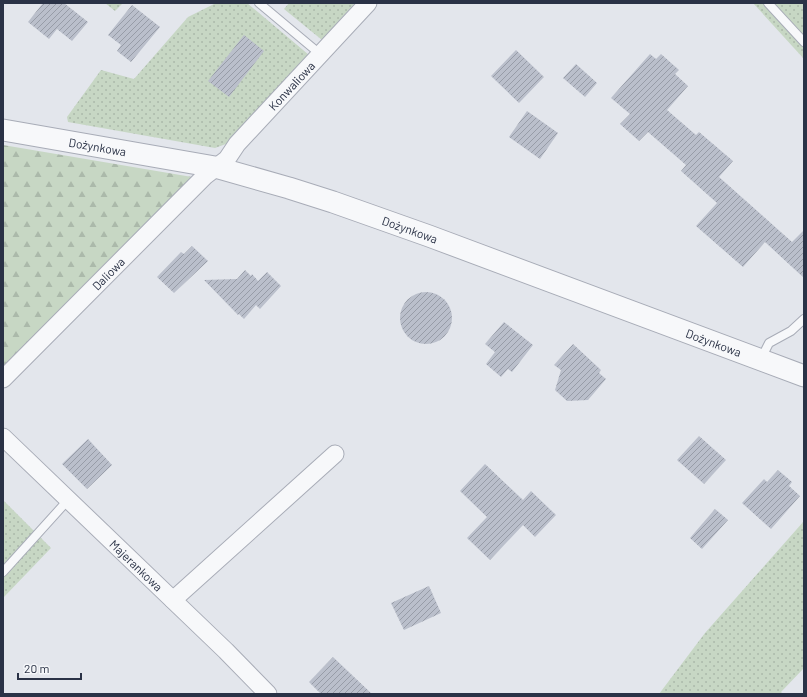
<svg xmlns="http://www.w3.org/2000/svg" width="807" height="697" viewBox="0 0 807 697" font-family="Barlow,sans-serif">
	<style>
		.green { fill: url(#green-dots) }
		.forest { fill: url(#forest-firs) }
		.building { fill: url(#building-hatch) }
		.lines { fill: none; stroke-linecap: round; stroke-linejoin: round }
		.service-casing { stroke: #a8acb7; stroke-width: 10 }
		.minor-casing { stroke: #a8acb7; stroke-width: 19 }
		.tertiary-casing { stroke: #a8acb7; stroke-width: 23 }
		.service { stroke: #f7f8fa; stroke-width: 8 }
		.minor { stroke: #f7f8fa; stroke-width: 17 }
		.tertiary { stroke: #f7f8fa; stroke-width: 21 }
		.labels { text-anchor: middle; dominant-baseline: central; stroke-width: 3.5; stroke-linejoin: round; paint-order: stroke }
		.street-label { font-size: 12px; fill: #2a3246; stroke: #f4f6f9 }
	</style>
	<defs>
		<pattern id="green-dots" width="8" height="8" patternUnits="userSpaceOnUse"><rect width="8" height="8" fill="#c7d7c4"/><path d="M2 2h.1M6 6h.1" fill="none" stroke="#abb9aa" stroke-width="1.8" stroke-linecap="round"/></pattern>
		<pattern id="forest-firs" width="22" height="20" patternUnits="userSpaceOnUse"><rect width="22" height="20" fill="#c7d7c4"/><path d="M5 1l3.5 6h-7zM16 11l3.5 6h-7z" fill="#abb9aa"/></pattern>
		<pattern id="building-hatch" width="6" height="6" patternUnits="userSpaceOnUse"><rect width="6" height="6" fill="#babfcb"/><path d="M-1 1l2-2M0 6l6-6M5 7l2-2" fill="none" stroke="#979ca7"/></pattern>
	</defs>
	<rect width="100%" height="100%" fill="#e3e6ec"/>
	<g class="green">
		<path d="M105 3H123L115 11Z"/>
		<path d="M216 3H247L309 55 234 141 215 148 68 122 67 117 101 70 134 79 188 17Z"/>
		<path d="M289 3H355L322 40 284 9Z"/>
		<path d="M753 3H804V59Z"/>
		<path d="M3 500 51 548 3 598Z"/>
		<path d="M804 521V668L781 692 783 694H659L705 633Z"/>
	</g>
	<path class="forest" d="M3 145 198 178 3 366Z"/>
	<g class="building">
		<path d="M43 3H64L88 22 72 41 57 29 49 39 28 22Z"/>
		<path d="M132 5 160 27 131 62 117 51 121 45 108 35Z"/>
		<path d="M244 35 264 51 229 97 208 81Z"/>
		<path d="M516 50 544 77 519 103 491 76Z"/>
		<path d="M650 54 656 59 661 54 679 70 675 74 688 86 667 110 696 135 699 132 733 161 719 177 792 242 804 230V278L765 242 743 267 696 226 717 203 681 171 686 165 648 132 639 141 620 124 630 114 611 98Z"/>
		<path d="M576 64 597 83 585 97 563 78Z"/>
		<path d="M527 111 558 133 540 159 509 137Z"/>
		<path d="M192 246 208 261 174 293 157 277 181 252 184 254Z"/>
		<path d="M245 270 251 276 252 274 258 281 267 272 281 286 260 309 256 305 244 319 239 314 238 315 204 280 237 279Z"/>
		<circle cx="426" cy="318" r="26"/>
		<path d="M504 322 533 345 512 372 508 369 501 377 486 364 495 352 485 344Z"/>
		<path d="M573 344 601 370 599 373 606 379 588 400 567 401 555 390 561 370 554 365Z"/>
		<path d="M699 436 726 460 704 484 677 460Z"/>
		<path d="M88 439 112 465 87 489 62 464Z"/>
		<path d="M485 464 523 500 531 491 556 515 535 537 523 525 490 560 467 538 487 517 460 491Z"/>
		<path d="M778 470 792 482 789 486 800 496 771 529 742 503 764 479 767 482Z"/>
		<path d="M715 509 728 520 702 549 690 538Z"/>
		<path d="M429 586 441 613 404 630 391 603Z"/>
		<path d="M333 657 372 694H321L309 682Z"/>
	</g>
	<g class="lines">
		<g class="service-casing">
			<g id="service">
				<path d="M259 3 320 54"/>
				<path d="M768 3 804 42"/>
				<path d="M761 359 769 343 791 331 804 319"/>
				<path d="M3 572 68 500"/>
			</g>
		</g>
		<g class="minor-casing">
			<g id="minor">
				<path id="s1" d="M3 379 205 176 227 159 237 144 368 3"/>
				<path id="s2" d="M3 437 226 651 268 694"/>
				<path d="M173 600 335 454"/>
			</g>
		</g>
		<g class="tertiary-casing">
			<g id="tertiary">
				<path id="s3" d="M3 130 215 167 289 188 333 202 429 236 804 376"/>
			</g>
		</g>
		<use href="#service" class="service"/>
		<use href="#minor" class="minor"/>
		<use href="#tertiary" class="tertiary"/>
	</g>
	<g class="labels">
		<g class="street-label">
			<text stroke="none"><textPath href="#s1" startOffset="412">Konwaliowa</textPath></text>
			<text stroke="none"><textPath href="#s3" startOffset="96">Dożynkowa</textPath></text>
			<text stroke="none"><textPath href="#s3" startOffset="420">Dożynkowa</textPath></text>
			<text stroke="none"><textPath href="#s1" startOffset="149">Daliowa</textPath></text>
			<text stroke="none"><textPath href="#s3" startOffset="744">Dożynkowa</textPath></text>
			<text stroke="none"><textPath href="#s2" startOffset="185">Majerankowa</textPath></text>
		</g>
	</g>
	<rect width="807" height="697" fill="none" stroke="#2a3246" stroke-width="8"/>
	<path d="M18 673v6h63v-6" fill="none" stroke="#2a3246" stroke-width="2"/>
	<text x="24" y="673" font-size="12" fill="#2a3246" stroke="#f4f6f9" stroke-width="3" paint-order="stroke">20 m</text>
</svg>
